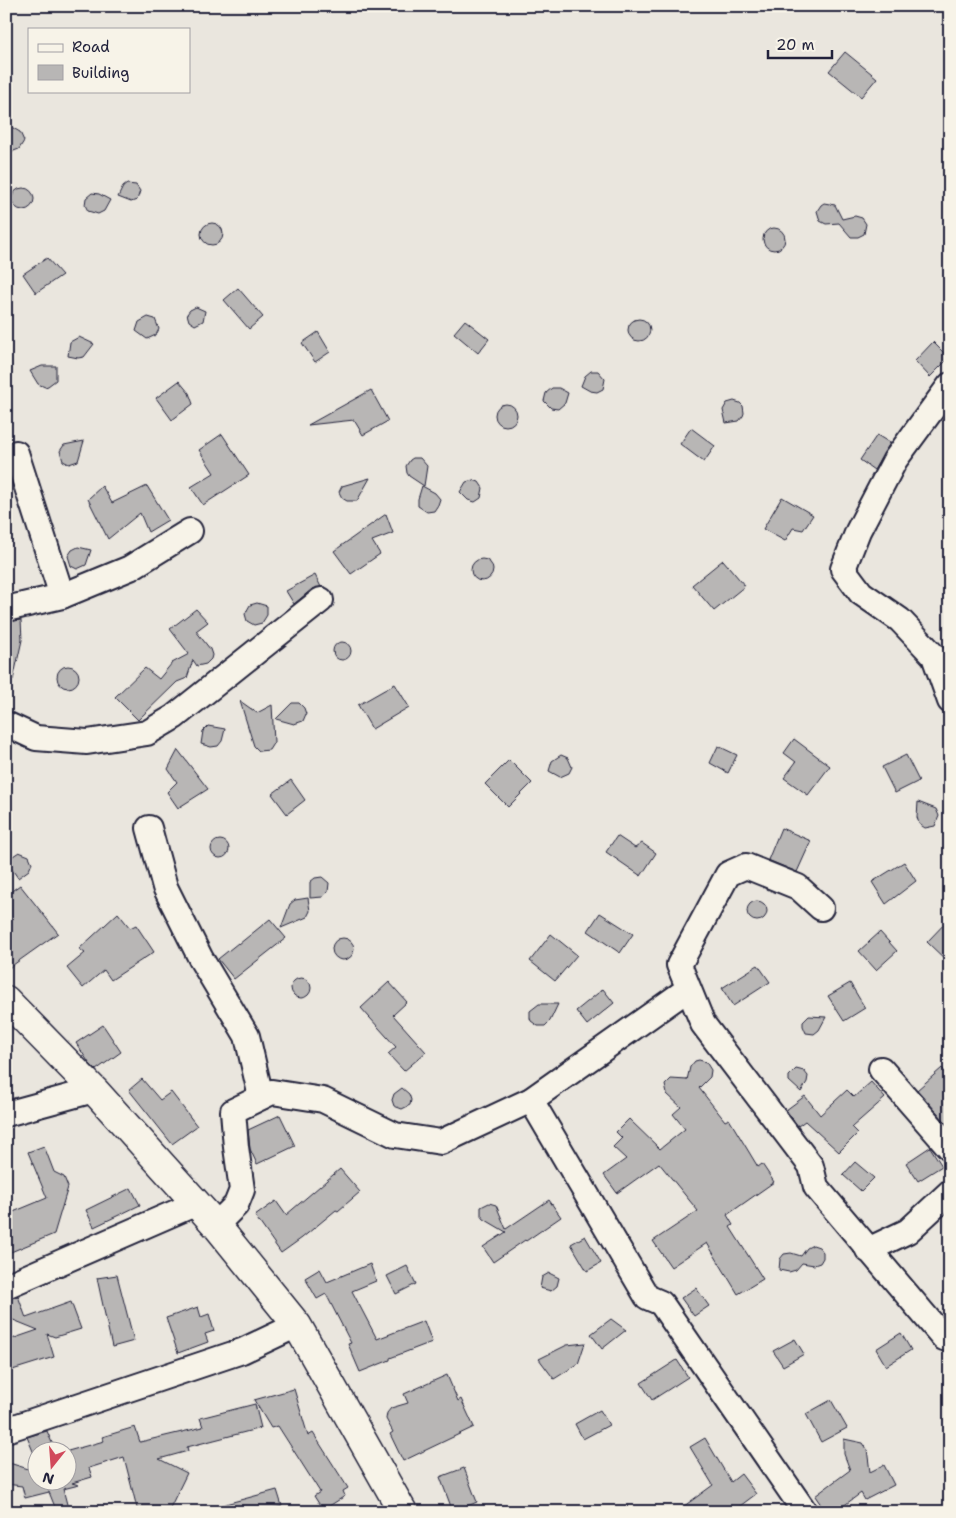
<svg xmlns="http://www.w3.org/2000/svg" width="956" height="1518" viewBox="0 0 956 1518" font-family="'Shantell Sans',sans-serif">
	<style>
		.building { fill: #b8b6b5; stroke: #22223b }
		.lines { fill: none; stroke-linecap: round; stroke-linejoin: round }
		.minor-casing { stroke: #22223b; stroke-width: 28 }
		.major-casing { stroke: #22223b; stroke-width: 31 }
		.minor { stroke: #f7f3e8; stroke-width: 24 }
		.major { stroke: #f7f3e8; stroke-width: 28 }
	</style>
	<rect width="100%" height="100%" fill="#eae6de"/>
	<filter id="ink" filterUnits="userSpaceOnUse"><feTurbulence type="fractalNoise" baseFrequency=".02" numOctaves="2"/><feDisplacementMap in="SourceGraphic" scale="10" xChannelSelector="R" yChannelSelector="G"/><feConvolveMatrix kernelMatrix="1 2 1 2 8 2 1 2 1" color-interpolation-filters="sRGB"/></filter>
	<g filter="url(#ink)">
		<g class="building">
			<path d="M845 52 877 78 861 97 829 71Z"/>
			<path d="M6 124 20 132 24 141 19 149 6 154Z"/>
			<path d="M127 184 136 185 140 191 137 200 131 202 118 197 123 187Z"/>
			<circle cx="23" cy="199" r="11"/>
			<path d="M92 193 99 194 110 200 104 211 98 214 88 211 85 205 86 198Z"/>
			<path d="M824 203 835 205 842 219 855 216 862 218 866 224 864 234 858 237H851L839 223 826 224 820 221 817 211 821 205Z"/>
			<circle cx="212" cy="234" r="11"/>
			<circle cx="774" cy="239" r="11"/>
			<path d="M47 258 62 275 36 293 23 274Z"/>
			<path d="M238 288 263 317 249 329 224 300Z"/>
			<path d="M196 307 205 311 203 321 195 325 189 321 187 314 190 310Z"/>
			<path d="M148 317 155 319 159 329 156 335 147 339 136 331 139 322Z"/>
			<circle cx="639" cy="330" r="11"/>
			<path d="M465 320 489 339 478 353 454 333Z"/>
			<path d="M318 332 330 352 315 362 302 343Z"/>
			<path d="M79 337 94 344 84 357 78 358 68 356 70 342Z"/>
			<path d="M933 342 949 358 930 377 915 361Z"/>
			<path d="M42 366H56V380L48 386 45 387 38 384 30 371Z"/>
			<path d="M591 371H598L605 379 603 389 597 392 590 391 581 386 585 376Z"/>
			<path d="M179 381 189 393 193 404 172 420 156 398Z"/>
			<path d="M552 388H559L568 393 565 403 558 409 551 408 544 401 546 393Z"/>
			<path d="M371 390 388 421 363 435 354 420 308 425Z"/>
			<path d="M734 401 740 403 743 406 744 413 743 416 739 421 726 423 723 410 727 403Z"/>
			<circle cx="506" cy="415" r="11"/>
			<path d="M691 428 715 446 704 462 680 444Z"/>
			<path d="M222 434 249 475 203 505 191 487 214 473 199 450Z"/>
			<path d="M877 435 890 443 874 470 860 460Z"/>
			<path d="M84 441 78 461 69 464 63 461 60 451 64 445Z"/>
			<path d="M413 458H420L427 466 424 486 409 476 407 473 406 466 410 460Z"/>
			<path d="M370 478 357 501H347L342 498 339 492 342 486Z"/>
			<path d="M473 480 479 482 483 488 481 498 475 502 468 500 460 492 466 482Z"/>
			<path d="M102 486 112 503 147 486 168 520 148 532 140 513 108 539 88 499Z"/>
			<path d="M422 486 435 493 440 499 438 505 434 511 427 512 418 506V499Z"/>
			<path d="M782 497 813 515 803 530 793 528 785 541 763 529Z"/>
			<path d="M386 514 393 533 372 541 380 554 351 574 334 551Z"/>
			<path d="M78 547 91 550 86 565 77 569 71 566 68 556 72 550Z"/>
			<circle cx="482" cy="570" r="11"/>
			<path d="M723 560 745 586 714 611 692 585Z"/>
			<path d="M315 575 321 587 312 589 294 604 286 591Z"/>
			<path d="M257 603 267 606V615L262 623 254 625 247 621 245 614 250 605Z"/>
			<path d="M196 609 208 622 196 631 210 649 212 655 211 659 206 664 197 666 193 660 187 678 177 682 138 720 115 697 145 668 159 679 172 663 189 654 170 629Z"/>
			<path d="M21 620 22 640 13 680 6 679V622Z"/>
			<circle cx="342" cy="651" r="9"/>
			<circle cx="68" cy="677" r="11"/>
			<path d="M395 684 409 707 372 729 358 705Z"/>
			<path d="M240 701 257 713 272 705 274 742 269 750 259 751 254 746Z"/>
			<path d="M292 703H299L304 708 306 714 303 721 294 724 276 719Z"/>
			<path d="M208 726 225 729 222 741 218 746 211 747 201 744 203 731Z"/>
			<path d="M794 739 830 766 808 795 784 778 796 762 784 753Z"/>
			<path d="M718 746 737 755 728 773 710 763Z"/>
			<path d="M178 750 208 789 178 808 167 792 177 782 168 769Z"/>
			<path d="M561 755 568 758 572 767 569 773 560 777 549 771 552 761Z"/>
			<path d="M906 755 919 781 895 793 882 767Z"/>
			<path d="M509 760 532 783 508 807 485 784Z"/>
			<path d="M291 780 305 800 287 814 272 794Z"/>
			<path d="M918 802 936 809 939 816 935 826 925 828 919 824 917 817Z"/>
			<path d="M781 828 811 841 797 872 768 860Z"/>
			<path d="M617 836 635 848 642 843 656 853 641 876 606 852Z"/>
			<circle cx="220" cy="849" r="9"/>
			<path d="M19 852 29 856 32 863 29 870 18 878 9 865 10 858Z"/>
			<path d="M904 862 916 881 886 904 872 882Z"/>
			<path d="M322 877 329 883 328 892 323 897 310 898V882L315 878Z"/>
			<path d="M20 885 58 933 6 970V895Z"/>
			<path d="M308 898 310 911 307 917 281 928 290 904 295 900Z"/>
			<circle cx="757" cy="911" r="10"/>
			<path d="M118 913 130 928 136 925 154 952 111 980 104 970 83 988 67 968 85 953 79 949Z"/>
			<path d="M600 913 633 934 620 953 588 931Z"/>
			<path d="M950 918V964L927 942Z"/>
			<path d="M270 919 286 938 234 979 218 959 238 943 239 944Z"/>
			<path d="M880 932 897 951 876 970 859 951Z"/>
			<path d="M551 934 577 955 555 981 530 961Z"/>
			<circle cx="343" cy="949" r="11"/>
			<path d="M758 965 770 982 733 1006 722 988Z"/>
			<circle cx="301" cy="988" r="10"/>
			<path d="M389 982 407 1002 393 1015 426 1052 404 1071 388 1054 396 1047 361 1008Z"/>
			<path d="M850 983 865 1008 844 1021 828 996Z"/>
			<path d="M603 989 614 1003 587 1025 576 1011Z"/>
			<path d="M539 1004H558L550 1021 545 1026H538L531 1021 530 1018V1011Z"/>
			<path d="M809 1016 826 1017 819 1030 814 1034 806 1033 803 1026V1022Z"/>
			<path d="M103 1025 121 1052 96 1070 89 1063 76 1043Z"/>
			<path d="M699 1060 706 1062 711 1070 710 1077 699 1088 725 1121 729 1119 758 1167 762 1164 774 1182 727 1215 733 1225 730 1227 763 1279 738 1294 707 1243 671 1267 653 1241 698 1211 659 1163 617 1193 604 1175 626 1159 613 1147 622 1138 616 1132 629 1119 660 1149 685 1129 673 1114 681 1107 667 1094 665 1085 671 1079 687 1080 690 1067 695 1061Z"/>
			<path d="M942 1068 950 1077V1127L917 1090Z"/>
			<path d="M796 1069 804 1071 808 1076 807 1082 801 1092 789 1081V1076Z"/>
			<path d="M142 1079 160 1100 171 1092 197 1126 172 1144 129 1090Z"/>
			<path d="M871 1082 885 1098 852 1127 858 1133 839 1152 805 1121 798 1126 786 1110 805 1096 820 1115 847 1090 854 1097Z"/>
			<path d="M402 1088 409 1094 411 1100 410 1105 402 1109 394 1106 392 1100 394 1094Z"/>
			<path d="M280 1115 295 1146 257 1164 250 1149 248 1130Z"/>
			<path d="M44 1146 54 1172 64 1177 68 1187 54 1234 6 1254V1215L47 1198 28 1152Z"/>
			<path d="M930 1147 942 1166 918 1181 906 1163Z"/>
			<path d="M855 1162 874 1178 861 1191 843 1175Z"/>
			<path d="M340 1169 360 1192 338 1211 336 1210 302 1238 281 1253 255 1216 276 1201 286 1215Z"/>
			<path d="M131 1188 140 1205 94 1227 86 1210Z"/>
			<path d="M549 1200 561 1217 526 1241 525 1240 493 1262 483 1247 506 1232 484 1219 481 1215V1207L489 1203 496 1205 506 1229Z"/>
			<path d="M585 1236 601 1263 587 1271 571 1244Z"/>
			<path d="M813 1245 819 1247 823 1252V1258L820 1263 814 1265 802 1263 796 1270 789 1272 779 1270 780 1259 784 1254 791 1253 801 1256 807 1248Z"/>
			<path d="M370 1264 376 1281 352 1291 377 1339 424 1321 432 1342 390 1358V1360L360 1372 348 1344 351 1343 326 1294 317 1299 305 1278 320 1269 327 1282Z"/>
			<path d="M407 1266 416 1284 396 1294 387 1276Z"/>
			<path d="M549 1273 559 1278 557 1286 551 1291 540 1288 542 1277Z"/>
			<path d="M117 1275 134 1341 112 1347 97 1278Z"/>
			<path d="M696 1288 709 1306 694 1316 681 1298Z"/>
			<path d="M18 1296 26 1318 71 1302 81 1329 55 1337 47 1334 54 1357 6 1372V1341L38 1330 6 1317V1299Z"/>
			<path d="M198 1307 201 1317 209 1314 214 1331 205 1334 208 1342 178 1353 166 1318Z"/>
			<path d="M611 1319 626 1330 602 1349 591 1334Z"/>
			<path d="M901 1333 911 1350 886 1366 876 1349Z"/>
			<path d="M795 1339 804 1354 783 1366 773 1351Z"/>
			<path d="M585 1343 578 1364 554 1379 539 1359 567 1345Z"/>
			<path d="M677 1360 688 1377 652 1400 641 1383Z"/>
			<path d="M447 1375 458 1401 461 1399 474 1427 403 1461 390 1434 393 1432 386 1419 387 1413 391 1408 408 1403 404 1394Z"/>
			<path d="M294 1389 308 1436 313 1433 348 1488 343 1491 345 1496 323 1510 314 1496 320 1492 278 1426 271 1428 254 1400Z"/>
			<path d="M831 1400 847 1428 821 1442 806 1414Z"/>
			<path d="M255 1404 261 1428 187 1447 188 1451 159 1459 187 1473 168 1512H138L124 1457 89 1468 92 1477 72 1483 79 1485 63 1489 69 1512H57L49 1492 25 1498 22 1486 6 1484V1462L38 1472V1480H68V1451L104 1441 102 1437 135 1427 140 1442 203 1427 200 1418Z"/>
			<path d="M600 1410 609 1425 583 1439 575 1424Z"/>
			<path d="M47 1431 55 1450H38V1463L27 1437Z"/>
			<path d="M705 1438 731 1482 741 1474 756 1494 732 1512H676L713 1485 690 1447Z"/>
			<path d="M844 1439 863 1443 867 1449 870 1472 884 1465 894 1485 865 1500 861 1493 835 1512H826L815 1496 850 1470 844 1454Z"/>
			<path d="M464 1468 477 1502 453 1512 440 1477Z"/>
			<path d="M277 1490 282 1506 260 1512H219L218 1506Z"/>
		</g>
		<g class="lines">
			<g class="minor-casing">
				<g id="minor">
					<path d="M950 385 895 460 858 531 843 569 861 593 900 620 934 656 950 701"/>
					<path d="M16 453 62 596"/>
					<path d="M6 609 62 596 130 568 190 531"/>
					<path d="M6 724 36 738 87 742 147 733 174 717 321 600"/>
					<path d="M149 828 165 887 201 959 247 1036 261 1097"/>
					<path d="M821 908 798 887 746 866 728 874 679 965 703 1024 811 1166 816 1187 944 1338 950 1340"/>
					<path d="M881 1069 950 1148"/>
					<path d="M531 1100 647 1297 661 1303 805 1512"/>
					<path d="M6 1114 94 1090"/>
					<path d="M216 1225 236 1205 242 1190 236 1147 233 1111 272 1092 323 1100 395 1135 441 1142 531 1100 688 989"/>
					<path d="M868 1250 908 1231 950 1192"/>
					<path d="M6 1286 197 1203"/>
					<path d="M6 1430 242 1351 297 1325"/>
				</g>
			</g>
			<g class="major-casing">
				<path id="major" d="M6 1000 94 1090 216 1225 297 1325 403 1512"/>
			</g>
			<use href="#minor" class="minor"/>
			<use href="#major" class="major"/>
		</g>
	</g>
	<rect width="956" height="1518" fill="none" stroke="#f7f3e8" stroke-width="25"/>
	<rect x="12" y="12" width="931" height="1493" fill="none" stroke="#22223b" stroke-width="2" filter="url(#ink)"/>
	<rect x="28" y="28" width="162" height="65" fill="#f7f3e8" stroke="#a29fa3"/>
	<rect x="38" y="44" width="25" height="8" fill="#f7f3e8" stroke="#a29fa3"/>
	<text x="72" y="52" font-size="15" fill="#22223b">Road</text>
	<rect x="38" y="65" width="25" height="15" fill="#b8b6b5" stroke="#a29fa3"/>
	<text x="72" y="78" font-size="15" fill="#22223b">Building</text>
	<g transform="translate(52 1466) rotate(197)"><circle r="24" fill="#f7f3e8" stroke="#a29fa3"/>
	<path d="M0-4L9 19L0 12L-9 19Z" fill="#d1495b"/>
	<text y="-8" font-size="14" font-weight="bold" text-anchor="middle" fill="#22223b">N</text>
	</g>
	<path d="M768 50v8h64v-8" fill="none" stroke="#22223b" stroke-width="2.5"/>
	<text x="776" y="50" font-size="15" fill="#22223b" stroke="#f7f3e8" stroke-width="4" paint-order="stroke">20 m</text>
</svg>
